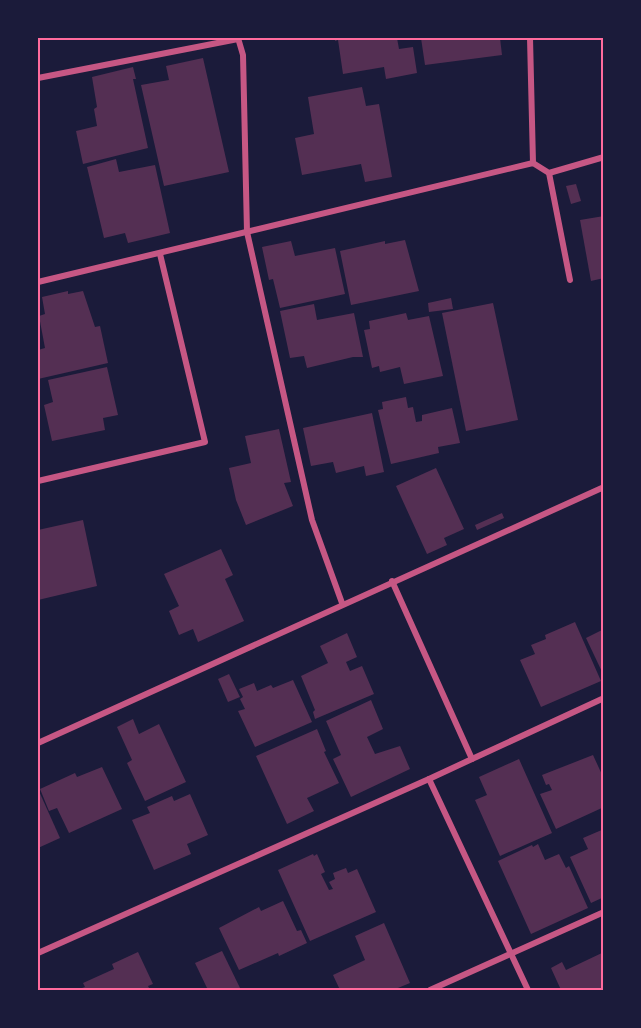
<svg xmlns="http://www.w3.org/2000/svg" width="641" height="1028" viewBox="0 0 641 1028" font-family="Quicksand,sans-serif">
	<style>
		.building { fill: #542f53 }
		.lines { fill: none; stroke-linecap: round; stroke-linejoin: round }
		.minor { stroke: #c65784; stroke-width: 6 }
		.neatline { fill: none; stroke: #ff6b9d; stroke-width: 2 }
	</style>
	<rect width="100%" height="100%" fill="#1b1b3a"/>
	<g class="building">
		<path d="M335 38H397L399 49 413 47 417 73 386 79 384 67 343 74 338 40 335 41Z"/>
		<path d="M421 38H500L502 55 425 65Z"/>
		<path d="M203 58 229 172 164 186 141 85 169 80 166 66Z"/>
		<path d="M133 67 136 79H133L148 148 83 164 76 131 97 126 94 109 97 107 92 77Z"/>
		<path d="M362 87 366 106 379 104 392 177 365 182 361 164 302 175 295 138 314 134 308 97Z"/>
		<path d="M116 159 119 172 155 165 170 233 128 243 125 233 104 238 87 167Z"/>
		<path d="M576 184 581 201 571 204 566 186Z"/>
		<path d="M604 216V278L591 281 580 220Z"/>
		<path d="M405 240 419 291 351 305 340 251 385 241V244Z"/>
		<path d="M291 241 295 256 335 248 345 294 280 308 273 279 269 280 262 247Z"/>
		<path d="M68 291V294L83 291 95 327 100 326 108 363 38 379V350L45 348 39 316 45 314 42 297Z"/>
		<path d="M451 298 453 309 429 312 428 303Z"/>
		<path d="M493 303 518 420 466 431 442 313Z"/>
		<path d="M314 304 317 320 354 313 363 357H353L307 368 304 356 290 358 280 311Z"/>
		<path d="M406 313 408 320 429 316 443 376 404 384 400 367 380 372 379 366 372 368 364 330 370 329 369 321Z"/>
		<path d="M107 367 118 415 103 418 105 430 52 441 44 405 53 402 48 380Z"/>
		<path d="M406 397 408 408 413 407 416 422 422 421V415L452 408 460 443 438 447 439 453 391 464 378 410 383 409 382 402Z"/>
		<path d="M372 413 384 472 366 476 364 466 336 473 333 462 311 466 303 428Z"/>
		<path d="M279 429 291 482 284 483 293 506 246 525 236 500 229 468 251 463 245 436Z"/>
		<path d="M436 468 464 529 444 538 447 545 427 554 396 486Z"/>
		<path d="M502 513 504 518 477 530 475 525Z"/>
		<path d="M83 520 97 586 38 600V530Z"/>
		<path d="M221 549 233 575 225 579 244 621 198 642 193 629 179 635 169 611 179 606 164 574Z"/>
		<path d="M575 622 601 681 541 707 520 660 535 654 531 645 546 639 545 635Z"/>
		<path d="M604 629V676L586 638Z"/>
		<path d="M347 633 357 657 346 662 350 671 362 666 374 694 315 719 313 712 315 710 301 676 328 663 320 646Z"/>
		<path d="M229 674 240 697 228 702 218 679Z"/>
		<path d="M293 680 312 722 255 747 238 711 245 709 240 699 243 697 239 689 254 683 257 691 271 685 273 688Z"/>
		<path d="M371 700 383 729 367 737 375 754 400 746 410 769 351 797 333 759 341 755 326 721Z"/>
		<path d="M133 719 139 734 159 724 186 782 145 801 127 763 132 760 117 727Z"/>
		<path d="M317 729 326 751 324 752 339 783 307 798 314 811 287 824 256 756Z"/>
		<path d="M593 755 604 779V807L556 829 540 794 552 790 549 784 546 785 542 775Z"/>
		<path d="M519 759 552 833 500 856 475 800 487 795 479 777Z"/>
		<path d="M102 767 122 809 69 833 57 808 49 811 40 789 75 773 77 777Z"/>
		<path d="M38 789 60 838 38 848Z"/>
		<path d="M190 794 208 835 187 844 191 854 154 870 132 820 150 813 147 807 172 796 174 801Z"/>
		<path d="M604 829V897L591 903 570 857 588 849 583 838Z"/>
		<path d="M538 844 545 860 559 854 566 868 569 866 588 908 531 934 498 861 532 845 533 847Z"/>
		<path d="M313 854 314 856 317 854 325 872 321 874 329 890 333 889 329 882 335 879 333 873 346 868 348 873 357 869 376 912 310 941 278 870Z"/>
		<path d="M283 901 297 931 301 930 307 943 279 956 278 953 239 970 219 928 259 907 261 911Z"/>
		<path d="M384 923 410 983 393 990H340L333 975 365 960 355 936Z"/>
		<path d="M222 951 241 990H208L195 963Z"/>
		<path d="M138 952 153 984 148 986 150 990H76L85 987 83 983 114 969 112 964Z"/>
		<path d="M604 952V990H561L551 968 562 962 566 970Z"/>
	</g>
	<g class="lines">
		<g class="minor">
			<path d="M238 38 243 55 247 232 312 520 342 603"/>
			<path d="M530 38 533 163"/>
			<path d="M38 78 238 39"/>
			<path d="M549 173 570 280"/>
			<path d="M38 282 533 163 549 173 604 157"/>
			<path d="M38 481 205 442 160 254"/>
			<path d="M392 581 472 759 429 779 528 990"/>
			<path d="M38 743 604 487"/>
			<path d="M472 759 604 698"/>
			<path d="M38 953 429 779"/>
			<path d="M430 990 604 912"/>
		</g>
	</g>
	<rect width="641" height="1028" fill="none" stroke="#1b1b3a" stroke-width="78"/>
	<rect x="39" y="39" width="563" height="950" class="neatline"/>
</svg>
